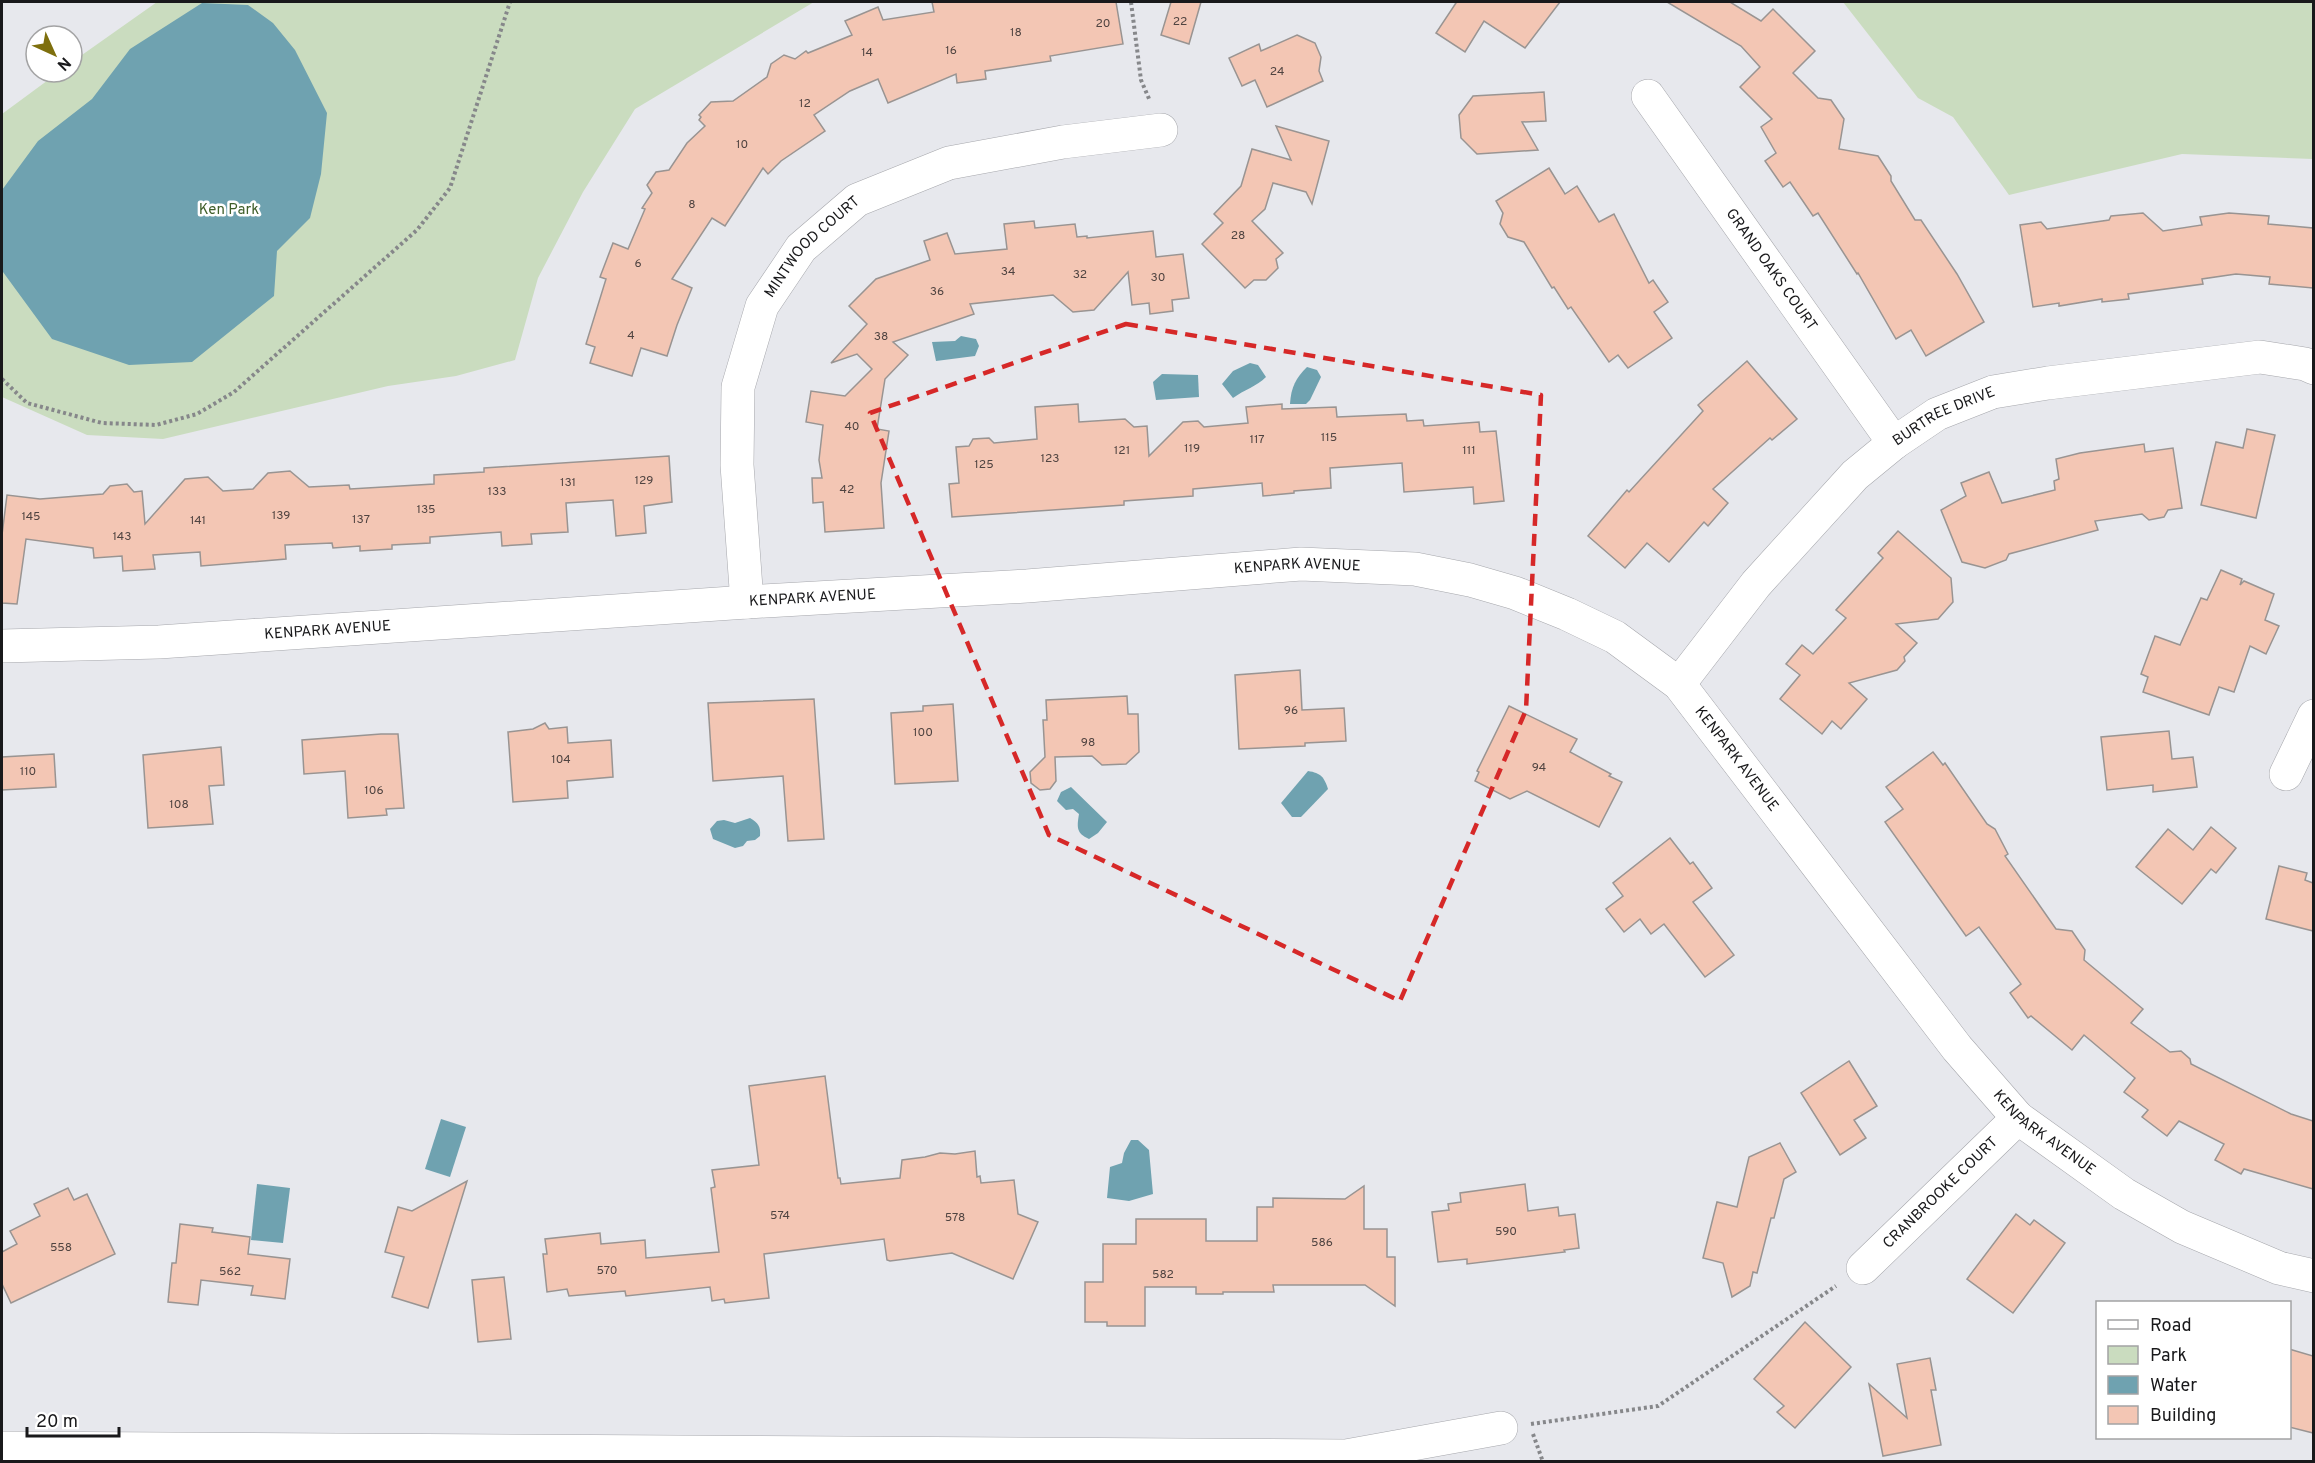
<svg xmlns="http://www.w3.org/2000/svg" width="2315" height="1463" viewBox="0 0 2315 1463" font-family="Overpass,sans-serif">
	<style>
		.green { fill: #cadcbf }
		.water { fill: #6fa2b0 }
		.building { fill: #f3c6b4; stroke: #999492; stroke-width: 1.5 }
		.lines { fill: none; stroke-linecap: round; stroke-linejoin: round }
		.minor-casing { stroke: #a6a7ac; stroke-width: 34 }
		.path { stroke: #86878a; stroke-width: 4; stroke-dasharray: 3 3; stroke-linecap: butt }
		.minor { stroke: #fff; stroke-width: 33 }
		.marked { fill: none; stroke: #d62828; stroke-width: 4.5; stroke-dasharray: 12 8; stroke-linejoin: round }
		.labels { text-anchor: middle; dominant-baseline: central; stroke-width: 5; stroke-linejoin: round; paint-order: stroke }
		.number-label { font-size: 12px; fill: #504441 }
		.park-label { font-size: 15px; fill: #405f2a; stroke: #fff }
		.street-label { font-size: 15px; fill: #19191b; stroke: #fff }
	</style>
	<rect width="100%" height="100%" fill="#e7e8ed"/>
	<g class="green">
		<path d="M157 2H814L635 109 583 192 538 278 515 360 456 376 388 386 163 439 87 435 2 397V114L59 72H72V62Z"/>
		<path d="M1843 2H2313V159L2182 154 2009 195 1953 117 1918 98Z"/>
	</g>
	<g class="water">
		<path d="M202 3 248 5 273 23 295 50 327 113 321 174 310 218 277 251 274 296 192 362 129 365 52 339 3 272 2 190 38 141 92 99 130 49Z"/>
		<path d="M961 336 976 339 979 346 975 356 936 361 932 342 955 341Z"/>
		<path d="M1250 363 1258 365 1266 377C1257 386 1244 390 1233 398L1222 384 1233 371Z"/>
		<path d="M1307 367 1317 370 1321 377 1310 400 1306 404H1290C1291 387 1296 378 1307 367Z"/>
		<path d="M1162 374 1198 375 1199 397 1156 400 1153 382Z"/>
		<path d="M1308 771C1321 773 1324 777 1328 789L1301 817H1292L1281 803Z"/>
		<path d="M1071 787 1107 822 1098 833 1089 839C1076 833 1077 827 1079 814L1073 809 1066 810 1057 801 1061 792Z"/>
		<path d="M750 818C758 823 761 826 760 836L755 840 747 841 743 846 735 848 713 839 710 829 717 821 724 820 735 823Z"/>
		<path d="M441 1119 466 1127 450 1177 425 1169Z"/>
		<path d="M1131 1140H1138L1149 1150 1153 1194 1129 1201 1107 1198 1110 1167 1122 1163 1124 1153Z"/>
		<path d="M257 1184 290 1188 283 1243 251 1240Z"/>
	</g>
	<g class="building">
		<path d="M932 2H1116L1123 44 1050 56 1051 61 985 71 986 79 957 83 956 74 888 103 878 79 850 91 814 115 825 131 781 161 768 174 763 168 725 226 712 218 672 279 692 288 677 325 667 356 641 348 632 376 590 363 595 347 586 344 606 279 600 277 613 243 628 249 645 209 642 208 652 193 647 185 656 172 669 170 687 143 705 126 699 120 701 117 699 115 711 102 733 101 767 77 771 64 784 55 795 59 806 51 808 53 852 35 845 21 878 7 883 20 934 12Z"/>
		<path d="M1171 2H1201L1189 44 1161 35Z"/>
		<path d="M1454 2H1560L1525 48 1484 21 1465 52 1436 33 1456 3Z"/>
		<path d="M1667 2H1730L1761 21 1773 9 1815 51 1793 73 1818 98 1831 100 1844 119 1839 149 1878 156 1891 176V181L1915 220H1921L1957 274 1984 322 1926 356 1911 330 1896 339 1858 273 1857 274 1818 213 1813 216 1790 182 1783 187 1765 161 1776 153 1761 127 1772 119 1740 87 1760 67 1741 46Z"/>
		<path d="M1297 35 1315 43 1321 57 1319 71 1323 81 1267 107 1255 80 1242 86 1229 58 1259 44 1261 51Z"/>
		<path d="M1544 92 1546 121 1522 122 1538 150 1477 154 1461 138 1459 115 1473 96Z"/>
		<path d="M1276 126 1329 141 1312 204 1306 192 1273 183 1265 209 1252 221 1283 253 1276 259 1278 268 1266 280H1254L1245 288 1202 244 1223 223 1214 214 1241 186 1252 149 1291 160Z"/>
		<path d="M1549 168 1565 194 1577 186 1599 222 1614 214 1649 283 1653 280 1668 302 1654 312 1672 338 1628 368 1618 355 1609 362 1571 307 1568 309 1554 287 1552 288 1524 242 1508 237 1500 224 1503 213 1496 201Z"/>
		<path d="M2143 213 2163 231 2202 225 2200 217 2229 213 2269 216 2268 224 2313 228V288L2269 284 2270 277 2236 274 2202 279 2203 284 2128 294 2129 299 2102 302V299L2059 306V303L2033 307 2020 225 2041 222 2047 229 2109 220 2111 216Z"/>
		<path d="M1034 221 1035 228 1075 224 1077 237 1087 236V238L1153 231 1156 257 1183 254 1189 298 1172 300 1173 311 1150 314 1149 303 1132 305 1128 272 1094 310 1073 312 1053 295 970 304 974 314 893 342 908 355 885 379 877 429 889 431 881 483 884 528 825 532 823 502 813 503 812 478H822L819 460 823 425 806 422 811 391 845 396 872 369 857 354 831 363 867 324 849 306 876 279 930 260 924 241 947 233 955 254 1007 249 1004 224Z"/>
		<path d="M1747 361 1797 419 1772 440 1770 438 1713 489 1728 503 1708 526 1704 522 1669 562 1647 543 1625 568 1588 536 1627 490 1629 492 1703 411 1698 405Z"/>
		<path d="M1078 404 1079 422 1125 419 1134 427 1147 426 1149 456 1183 422 1198 421 1204 427 1248 423 1246 407 1282 404V409L1336 407 1337 417 1406 414 1407 421 1423 420 1424 426 1479 422 1480 432 1496 431 1504 501 1474 504 1473 487 1404 492 1402 463 1330 468 1331 488 1294 491V493L1263 496 1262 483 1193 489V496L1124 501V505L952 517 949 484 959 483 956 447 969 446 973 439 989 438 994 443 1037 439 1035 407Z"/>
		<path d="M2247 429 2275 435 2256 518 2201 505 2216 442 2243 448Z"/>
		<path d="M2144 444 2145 452 2173 448 2182 508 2168 510 2164 517 2149 520 2142 514 2095 521 2098 530 2009 554 2006 560 1985 568 1962 562 1941 510 1966 496 1961 483 1989 472 2002 503 2055 490 2054 481 2059 479 2056 459 2080 453Z"/>
		<path d="M669 456 672 502 644 506 646 533 616 536 613 500 566 503 568 532 531 534 532 544 502 546 501 532 430 537V543L392 545V549L360 551V546L333 548 332 543 285 545 286 559 201 566 200 552 153 555 155 569 123 571 122 556 94 558 93 548 26 539 17 604 2 603V535L7 495 40 499 103 494 110 486 127 484 134 492 142 491 145 524 185 479 208 477 223 491 253 489 268 473 290 471 309 487 349 485 350 489 434 484V475L484 472V468Z"/>
		<path d="M1898 531 1951 578 1953 602 1938 619 1896 624 1917 643 1904 657 1905 661 1897 670 1849 683 1867 699 1841 729 1832 721 1822 734 1780 699 1800 675 1786 664 1802 645 1813 654 1846 618 1836 610 1883 558 1878 553Z"/>
		<path d="M2221 570 2242 579 2240 585 2244 581 2274 594 2265 620 2279 626 2266 654 2250 646 2234 692 2219 687 2209 715 2143 692 2148 677 2141 674 2155 636 2180 645 2201 598 2207 600Z"/>
		<path d="M1300 670 1302 710 1344 708 1346 741 1305 743V746L1239 749 1235 675Z"/>
		<path d="M1127 696 1128 714H1138L1139 752 1126 764 1102 765 1092 756 1055 757 1056 781 1050 789 1040 790 1031 783 1030 772 1045 757 1043 720H1047L1046 700Z"/>
		<path d="M814 699 824 839 788 841 783 776 713 781 708 703Z"/>
		<path d="M953 704 958 781 895 784 891 713 923 711V706Z"/>
		<path d="M1509 706 1577 739 1570 752 1611 774 1609 776 1622 782 1599 827 1527 791 1510 799 1475 781 1479 772 1477 771Z"/>
		<path d="M545 723 549 729 567 727 568 743 611 740 613 777 567 781 568 798 513 802 508 732 533 729Z"/>
		<path d="M2169 731 2172 759 2193 757 2197 787 2153 792V785L2107 790 2101 737Z"/>
		<path d="M381 734H398L404 808 386 809 387 815 348 818 345 771 304 774 302 740Z"/>
		<path d="M221 747 224 785 209 786 213 824 148 828 143 755Z"/>
		<path d="M1933 752 1943 765 1945 763 1987 824 1995 829 2008 854 2005 856 2056 929 2072 931 2085 950 2084 960 2143 1009 2131 1023 2170 1052 2181 1051 2190 1059 2191 1064 2291 1114 2313 1121V1189L2244 1169 2241 1174 2215 1160 2224 1144 2179 1121 2167 1136 2142 1117 2148 1110 2124 1092 2135 1078 2084 1035 2072 1050 2031 1016 2028 1018 2010 993 2021 984 1979 927 1966 936 1885 822 1903 809 1886 787Z"/>
		<path d="M54 754 56 787 2 790V757Z"/>
		<path d="M2211 827 2236 848 2216 873 2211 869 2182 904 2136 867 2168 829 2193 850Z"/>
		<path d="M1670 838 1690 864 1693 862 1712 888 1693 902 1734 955 1705 977 1664 924 1651 934 1640 919 1624 932 1606 909 1623 896 1613 883Z"/>
		<path d="M2279 866 2307 873 2305 880 2313 883V931L2266 919Z"/>
		<path d="M1849 1061 1877 1106 1854 1120 1866 1138 1840 1155 1801 1093Z"/>
		<path d="M825 1076 838 1178H840L841 1184 900 1178 902 1160 925 1157 940 1153 955 1154 975 1151 977 1177 980 1176 981 1183 1014 1180 1018 1214 1038 1222 1013 1279 952 1253 890 1261 887 1260 884 1239 764 1254 769 1298 725 1303 724 1299 712 1301 710 1287 626 1296 625 1291 569 1296 567 1289 547 1292 543 1254H547L545 1239 600 1233 601 1244 645 1240 646 1258 719 1252 711 1188 715 1187 712 1170 759 1165 749 1086Z"/>
		<path d="M1780 1143 1796 1172 1784 1179 1774 1218H1771L1757 1273 1753 1272 1750 1286 1732 1297 1723 1263 1703 1258 1717 1202 1737 1207 1749 1157Z"/>
		<path d="M467 1181 428 1308 392 1297 404 1257 385 1252 398 1207 412 1211Z"/>
		<path d="M1525 1184 1528 1211 1558 1207 1559 1216 1575 1214 1579 1248 1564 1250 1565 1252 1467 1264V1259L1438 1262 1432 1212 1449 1210 1448 1204 1461 1202 1460 1193Z"/>
		<path d="M1364 1186V1229H1387V1257H1395V1306L1365 1285H1273L1274 1292H1223V1294H1196V1287H1145V1326H1107V1322H1085V1282H1103V1244H1136V1219H1206V1241H1257V1207H1273V1198L1345 1199Z"/>
		<path d="M68 1188 74 1200 87 1194 115 1254 11 1303 2 1284V1252L17 1244 10 1231 40 1216 34 1204Z"/>
		<path d="M2016 1214 2030 1225 2034 1220 2065 1243 2013 1313 1967 1279Z"/>
		<path d="M180 1224 213 1228 212 1232 250 1237 248 1254 290 1259 285 1299 251 1295 253 1286 201 1280 198 1305 168 1302 172 1263H176Z"/>
		<path d="M504 1277 511 1339 478 1342 472 1280Z"/>
		<path d="M1805 1322 1851 1367 1795 1428 1777 1412 1784 1406 1754 1379Z"/>
		<path d="M2289 1349 2313 1356V1433L2289 1427Z"/>
		<path d="M1930 1358 1936 1390H1931L1941 1445 1883 1456 1869 1384 1907 1418 1897 1364Z"/>
	</g>
	<g class="lines">
		<g class="minor-casing">
			<g id="minor">
				<path id="s1" d="M1648 96 1894 443"/>
				<path id="s2" d="M747 602 737 465 738 387 762 306 801 248 857 200 949 163 1063 142 1161 130"/>
				<path id="s3" d="M2 646 159 642 747 602 1027 586 1301 564 1415 569 1470 580 1515 593 1567 614 1615 637 1679 684 1957 1048 2018 1118 2124 1194 2182 1227 2279 1268 2314 1276"/>
				<path id="s4" d="M1679 684 1756 584 1855 475 1894 443 1937 414 1993 392 2048 383 2260 357 2305 364 2314 368"/>
				<path d="M2286 774 2314 716"/>
				<path id="s5" d="M1863 1268 2018 1118"/>
				<path d="M2 1448 1346 1456 1501 1428"/>
			</g>
		</g>
		<g class="path">
			<path d="M1131 2 1141 80 1150 101"/>
			<path d="M2 379 27 403 102 423 156 425 197 414 234 392 417 230 450 188 510 2"/>
			<path d="M1531 1424 1658 1406 1836 1286"/>
			<path d="M1533 1434 1543 1462"/>
		</g>
		<use href="#minor" class="minor"/>
	</g>
	<path class="marked" d="M1126 324 1541 395 1526 710 1400 1001 1049 835 870 413Z"/>
	<g class="labels">
		<g class="number-label">
			<text x="1180" y="22">22</text>
			<text x="1103" y="24">20</text>
			<text x="1016" y="33">18</text>
			<text x="951" y="51">16</text>
			<text x="867" y="53">14</text>
			<text x="1277" y="72">24</text>
			<text x="805" y="104">12</text>
			<text x="742" y="145">10</text>
			<text x="692" y="205">8</text>
			<text x="1238" y="236">28</text>
			<text x="638" y="264">6</text>
			<text x="1008" y="272">34</text>
			<text x="1080" y="275">32</text>
			<text x="1158" y="278">30</text>
			<text x="937" y="292">36</text>
			<text x="631" y="336">4</text>
			<text x="881" y="337">38</text>
			<text x="852" y="427">40</text>
			<text x="1329" y="438">115</text>
			<text x="1257" y="440">117</text>
			<text x="1192" y="449">119</text>
			<text x="1122" y="451">121</text>
			<text x="1469" y="451">111</text>
			<text x="1050" y="459">123</text>
			<text x="984" y="465">125</text>
			<text x="644" y="481">129</text>
			<text x="568" y="483">131</text>
			<text x="847" y="490">42</text>
			<text x="497" y="492">133</text>
			<text x="426" y="510">135</text>
			<text x="281" y="516">139</text>
			<text x="31" y="517">145</text>
			<text x="361" y="520">137</text>
			<text x="198" y="521">141</text>
			<text x="122" y="537">143</text>
			<text x="1291" y="711">96</text>
			<text x="923" y="733">100</text>
			<text x="1088" y="743">98</text>
			<text x="561" y="760">104</text>
			<text x="1539" y="768">94</text>
			<text x="28" y="772">110</text>
			<text x="374" y="791">106</text>
			<text x="179" y="805">108</text>
			<text x="780" y="1216">574</text>
			<text x="955" y="1218">578</text>
			<text x="1506" y="1232">590</text>
			<text x="1322" y="1243">586</text>
			<text x="61" y="1248">558</text>
			<text x="607" y="1271">570</text>
			<text x="230" y="1272">562</text>
			<text x="1163" y="1275">582</text>
		</g>
		<g class="park-label">
			<text x="229" y="210">Ken Park</text>
		</g>
		<g class="street-label">
			<text stroke="none"><textPath href="#s2" startOffset="378">MINTWOOD COURT</textPath></text>
			<text stroke="none"><textPath href="#s1" startOffset="213">GRAND OAKS COURT</textPath></text>
			<text stroke="none"><textPath href="#s4" startOffset="381">BURTREE DRIVE</textPath></text>
			<text stroke="none"><textPath href="#s3" startOffset="1298">KENPARK AVENUE</textPath></text>
			<text stroke="none"><textPath href="#s3" startOffset="812">KENPARK AVENUE</textPath></text>
			<text stroke="none"><textPath href="#s3" startOffset="326">KENPARK AVENUE</textPath></text>
			<text stroke="none"><textPath href="#s3" startOffset="1802">KENPARK AVENUE</textPath></text>
			<text stroke="none"><textPath href="#s3" startOffset="2288">KENPARK AVENUE</textPath></text>
			<text stroke="none"><textPath href="#s5" startOffset="108">CRANBROOKE COURT</textPath></text>
		</g>
	</g>
	<rect width="2315" height="1463" fill="none" stroke="#19191b" stroke-width="6"/>
	<rect x="2096" y="1301" width="195" height="138" fill="#ffffff" stroke="#a3a3a4" stroke-width="1.5"/>
	<rect x="2108" y="1320" width="30" height="9" fill="#ffffff" stroke="#a3a3a4" stroke-width="1.5"/>
	<text x="2150" y="1331" font-size="18" fill="#19191b">Road</text>
	<rect x="2108" y="1346" width="30" height="18" fill="#cadcbf" stroke="#a3a3a4" stroke-width="1.5"/>
	<text x="2150" y="1361" font-size="18" fill="#19191b">Park</text>
	<rect x="2108" y="1376" width="30" height="18" fill="#6fa2b0" stroke="#a3a3a4" stroke-width="1.5"/>
	<text x="2150" y="1391" font-size="18" fill="#19191b">Water</text>
	<rect x="2108" y="1406" width="30" height="18" fill="#f3c6b4" stroke="#a3a3a4" stroke-width="1.5"/>
	<text x="2150" y="1421" font-size="18" fill="#19191b">Building</text>
	<g transform="translate(54 54) rotate(135)"><circle r="28" fill="#ffffff" stroke="#a3a3a4" stroke-width="1.5"/>
	<path d="M0-4.5L10 22L0 15L-10 22Z" fill="#7e6f0d"/>
	<text y="-9" font-size="16" font-weight="bold" text-anchor="middle" fill="#19191b">N</text>
	</g>
	<path d="M27 1427v9h92v-9" fill="none" stroke="#19191b" stroke-width="3"/>
	<text x="36" y="1427" font-size="18" fill="#19191b" stroke="#ffffff" stroke-width="4.5" paint-order="stroke">20 m</text>
</svg>
